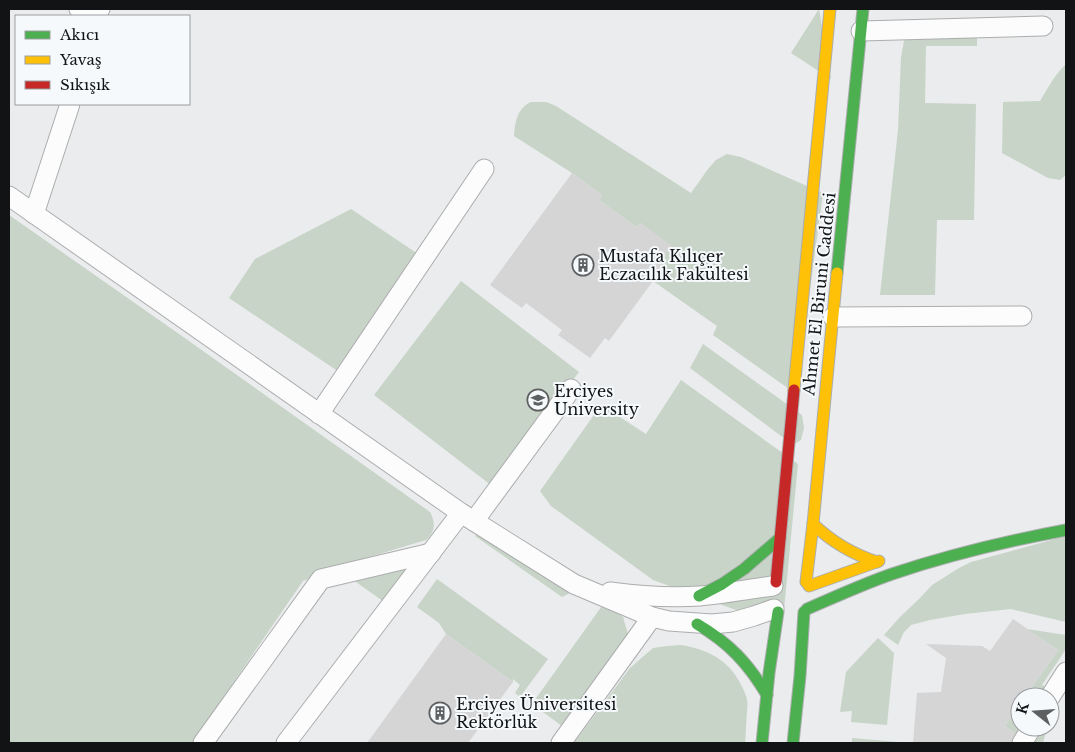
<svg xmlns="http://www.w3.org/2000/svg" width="1075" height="752" viewBox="0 0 1075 752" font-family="'Libre Baskerville',serif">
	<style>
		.green { fill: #c8d4c8 }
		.building { fill: #d5d5d6 }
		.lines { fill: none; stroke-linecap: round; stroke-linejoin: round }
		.street-casing { stroke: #acadae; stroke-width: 21 }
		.fast-casing { stroke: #acadae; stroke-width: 13 }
		.slow-casing { stroke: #acadae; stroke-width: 13 }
		.jam-casing { stroke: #acadae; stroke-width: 13 }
		.street { stroke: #fcfcfc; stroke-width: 19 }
		.fast { stroke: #4caf50; stroke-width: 11 }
		.slow { stroke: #ffc107; stroke-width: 11 }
		.jam { stroke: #c62828; stroke-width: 11 }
		.labels { text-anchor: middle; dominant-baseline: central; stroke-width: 4; stroke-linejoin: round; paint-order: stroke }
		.poi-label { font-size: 16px; fill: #121314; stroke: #f6f9fc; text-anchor: start }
		.street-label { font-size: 16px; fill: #121314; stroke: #f6f9fc }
	</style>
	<rect width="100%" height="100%" fill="#eaeced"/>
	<g class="green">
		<path d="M819 9 831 79 791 53Z"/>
		<path d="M915 31H977V46H926L925 103 976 104 974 220H937L935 295H880L898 130 901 57 904 41Z"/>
		<path d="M1066 64V175L1060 180 1048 178 1002 153 1003 102 1040 101C1048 88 1055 74 1066 64Z"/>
		<path d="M531 102H546L556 106 691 193 708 169 716 160 727 154 741 157 823 193 796 394 713 335 717 326 653 281 664 266 659 263 671 246 640 223 636 227 599 200 602 195 572 173 514 136C515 123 517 108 531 102Z"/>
		<path d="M351 209 424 258 345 376 229 298 255 259Z"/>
		<path d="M9 215 179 334 430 512C436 523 435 532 426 540L336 567 303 581 192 743H9Z"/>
		<path d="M461 281 579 372 492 486 374 395Z"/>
		<path d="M703 344 802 415 804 428 801 440 793 445 690 368Z"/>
		<path d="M681 380 798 464 784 610 760 616 736 610 653 580 551 506 540 491 601 405 646 434Z"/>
		<path d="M480 531 572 587 568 594 562 597 475 536Z"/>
		<path d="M1066 536V622L1011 609 965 614 930 620 911 625 904 632 898 645 884 635 900 617 919 599 932 585 959 568 971 562Z"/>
		<path d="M422 556 387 604 356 582 359 573Z"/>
		<path d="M437 579 548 659 520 697 515 693 520 685 513 679V682L446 634 439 623 417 607Z"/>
		<path d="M604 603 623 617 628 634 562 726 532 704Z"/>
		<path d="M1027 629 1066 635V649L1042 685 1055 692 1050 714V697H1025L1058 650Z"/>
		<path d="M878 638 894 653 887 725 851 722 852 711 840 712 846 672Z"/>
		<path d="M681 645C706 649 727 659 739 681 742 687 746 693 747 700 748 703 747 708 747 712 746 722 746 733 745 743H574L630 668 653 648 667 646Z"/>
		<path d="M1020 705V727H1047L1043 743H1026L1027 742 1005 726Z"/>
		<path d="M852 738 910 743H852Z"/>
	</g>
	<g class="building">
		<path d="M572 173 602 195 599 200 636 227 640 223 672 246 659 263 664 266 609 341 605 338 590 358 558 335 562 330 526 303 522 308 490 285Z"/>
		<path d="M1013 619 1058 650 1025 697H1020V705L1005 726 1027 742 1026 743H913L917 693 941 692 946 658 926 644 982 646 990 651Z"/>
		<path d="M446 634 513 682 468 743H367Z"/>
	</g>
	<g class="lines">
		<g class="street-casing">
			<g id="street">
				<path d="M79 9 86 11 100 9"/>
				<path d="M861 31 1043 26"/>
				<path d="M9 196 461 513 574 584 652 617 669 621 712 624 733 622 754 616 774 609"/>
				<path d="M34 214 70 104"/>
				<path d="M833 317 1022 316"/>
				<path d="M319 414 484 169"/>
				<path d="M474 521 571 389"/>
				<path d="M610 592C640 596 670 598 700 596 724 594 749 589 773 586"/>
				<path d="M1050 697 1066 672"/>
				<path d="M203 743 321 579 431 553"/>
				<path d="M286 743 461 513"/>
				<path d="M561 743 652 617"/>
				<path d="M1022 743 1032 727"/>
			</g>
		</g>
		<g class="fast-casing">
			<g id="fast">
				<path d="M837 273 863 9"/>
				<path d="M699 596 722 584 744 569 780 538"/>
				<path d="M807 609C835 597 863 584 892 574 949 555 1007 541 1066 530"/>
				<path d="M697 624C729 643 748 663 767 695"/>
				<path d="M762 743 769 673 778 612"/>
				<path d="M793 743 800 676 804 612"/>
			</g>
		</g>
		<g class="slow-casing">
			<g id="slow">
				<path d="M794 390 830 9"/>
				<path d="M813 524C832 542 852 554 877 562"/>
				<path d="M806 582 813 524 837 273"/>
				<path d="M809 586 879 561"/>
			</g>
		</g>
		<g class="jam-casing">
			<path id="jam" d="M776 582 794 390"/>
		</g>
		<use href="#street" class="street"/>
		<use href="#fast" class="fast"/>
		<use href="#slow" class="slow"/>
		<use href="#jam" class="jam"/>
	</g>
	<defs>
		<g id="building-ring" transform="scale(1.125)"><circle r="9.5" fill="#f6f9fc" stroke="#5e5f60" stroke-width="1.5"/><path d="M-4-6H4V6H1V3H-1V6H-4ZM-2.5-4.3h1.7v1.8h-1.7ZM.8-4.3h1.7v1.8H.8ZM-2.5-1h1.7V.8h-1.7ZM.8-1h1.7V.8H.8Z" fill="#5e5f60"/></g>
		<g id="university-ring" transform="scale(1.125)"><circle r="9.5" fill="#f6f9fc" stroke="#5e5f60" stroke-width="1.5"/><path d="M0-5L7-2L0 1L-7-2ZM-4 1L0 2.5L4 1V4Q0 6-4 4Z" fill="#5e5f60"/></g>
	</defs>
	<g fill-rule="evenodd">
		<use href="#building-ring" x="583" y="265"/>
		<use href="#university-ring" x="538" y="400"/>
		<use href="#building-ring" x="440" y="713"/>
	</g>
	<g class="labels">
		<g class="poi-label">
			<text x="599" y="256">Mustafa Kılıçer<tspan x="599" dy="18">Eczacılık Fakültesi</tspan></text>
			<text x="554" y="391">Erciyes<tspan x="554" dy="18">University</tspan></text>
			<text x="456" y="704">Erciyes Üniversitesi<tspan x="456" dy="18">Rektörlük</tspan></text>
		</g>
		<g class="street-label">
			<text transform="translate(819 294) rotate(-84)">Ahmet El Biruni Caddesi</text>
		</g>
	</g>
	<rect width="1075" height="752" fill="none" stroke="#121314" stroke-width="20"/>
	<rect x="15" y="15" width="175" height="90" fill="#f6f9fc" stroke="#9b9d9f"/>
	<rect x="25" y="31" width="25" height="8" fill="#4caf50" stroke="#9b9d9f"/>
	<text x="60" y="40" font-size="15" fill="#121314">Akıcı</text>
	<rect x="25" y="56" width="25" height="8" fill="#ffc107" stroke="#9b9d9f"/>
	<text x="60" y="65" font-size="15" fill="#121314">Yavaş</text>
	<rect x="25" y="81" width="25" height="8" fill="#c62828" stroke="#9b9d9f"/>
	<text x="60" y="90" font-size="15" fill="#121314">Sıkışık</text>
	<g transform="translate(1035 712) rotate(287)"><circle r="24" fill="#f6f9fc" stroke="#9b9d9f"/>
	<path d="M0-4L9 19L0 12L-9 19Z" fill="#5e5f60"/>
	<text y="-8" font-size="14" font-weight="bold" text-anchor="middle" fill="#121314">K</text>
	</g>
</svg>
